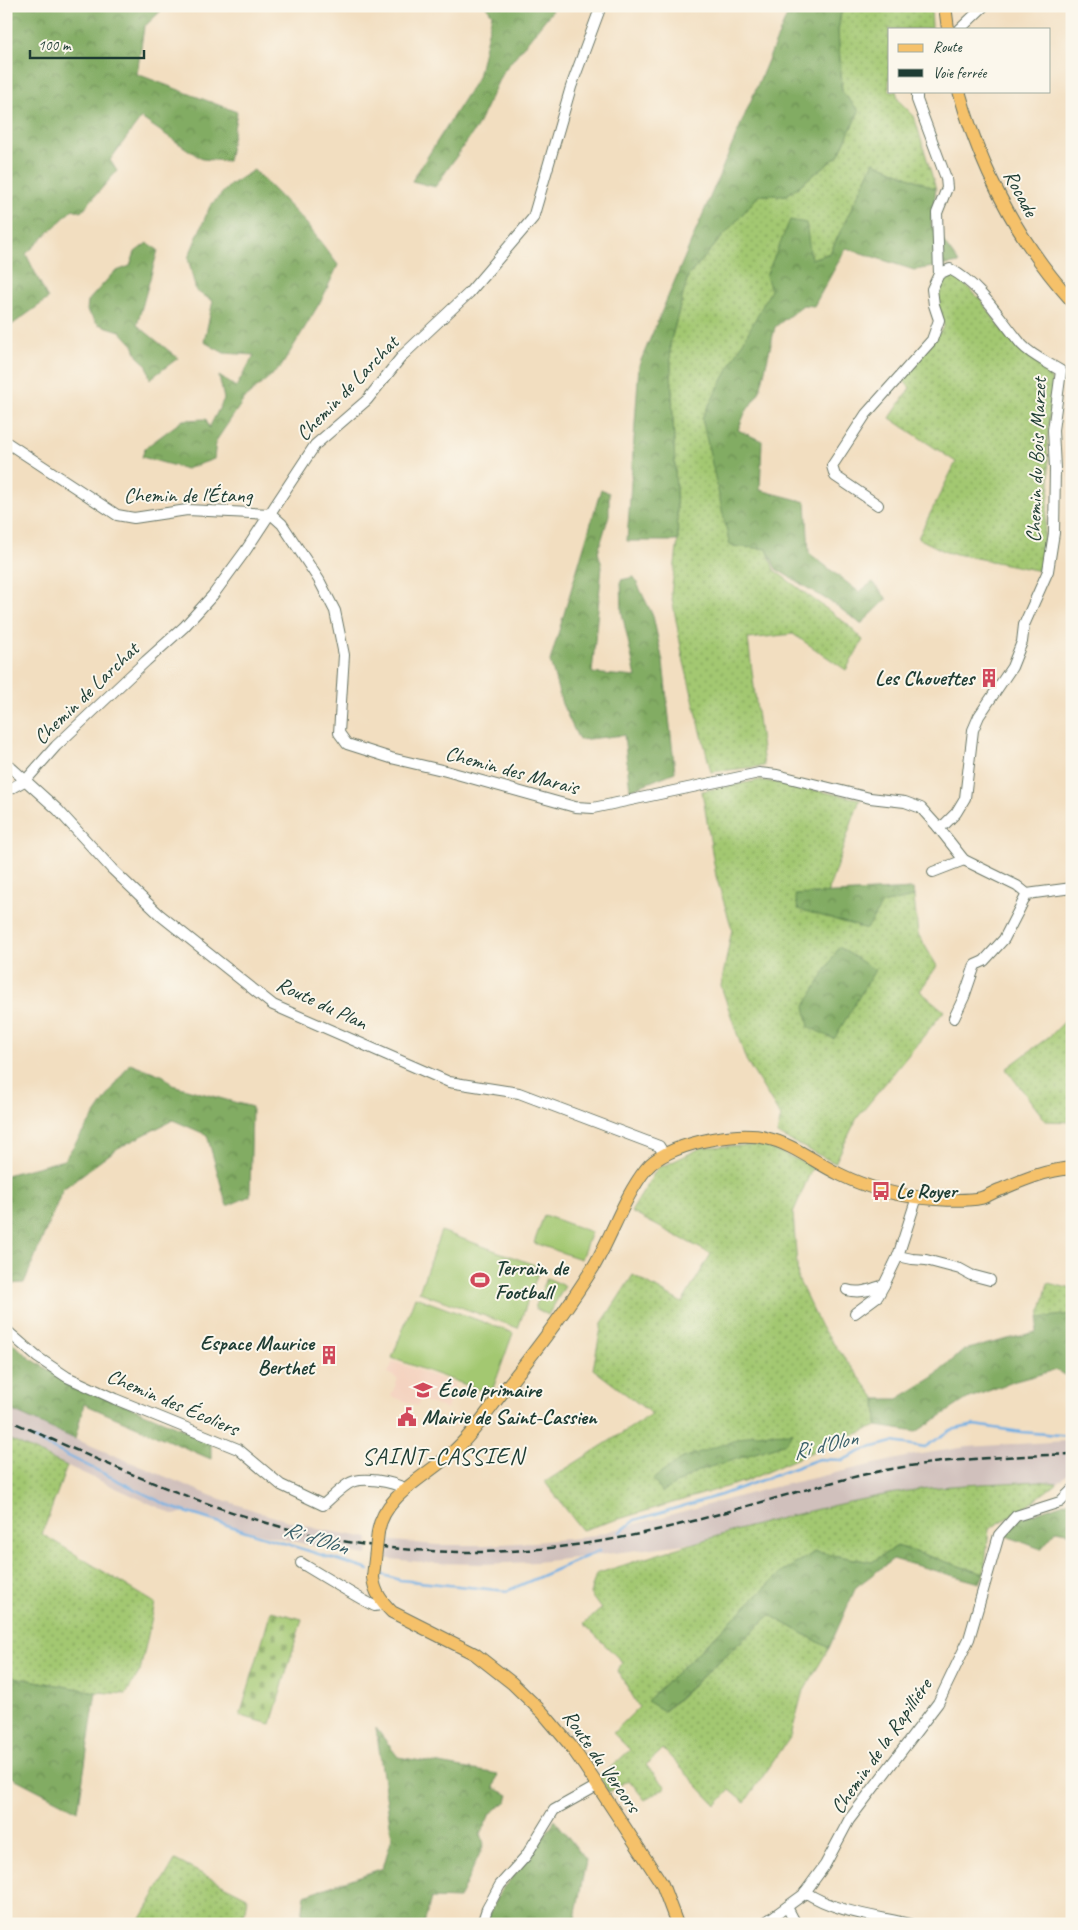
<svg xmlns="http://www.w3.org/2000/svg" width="1078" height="1930" viewBox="0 0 1078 1930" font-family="Caveat,sans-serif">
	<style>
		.built { fill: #f4d3c0 }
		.railway { fill: #d0c0bc }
		.grass { fill: url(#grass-dots); stroke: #618252 }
		.forest { fill: url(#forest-crowns); stroke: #50744c }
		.cemetery { fill: url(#cemetery-stones); stroke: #618252 }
		.pitch { fill: #a3c871; stroke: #618252 }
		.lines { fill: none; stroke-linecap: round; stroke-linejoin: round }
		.stream { stroke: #71aee3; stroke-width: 2.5 }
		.minor-casing { stroke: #697565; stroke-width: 12 }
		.major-casing { stroke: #697565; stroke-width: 14 }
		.minor { stroke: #fff; stroke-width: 10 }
		.major { stroke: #f5c16b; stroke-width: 12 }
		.rail { stroke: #1f3d34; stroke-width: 2.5; stroke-dasharray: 8 4; stroke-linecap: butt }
		.major-bridge-casing { stroke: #697565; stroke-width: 14; stroke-linecap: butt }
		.major-bridge { stroke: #f5c16b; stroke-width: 12 }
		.labels { text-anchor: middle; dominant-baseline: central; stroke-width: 4; stroke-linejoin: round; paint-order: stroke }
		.street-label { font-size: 21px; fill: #1f3d34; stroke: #fbf7ec }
		.poi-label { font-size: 21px; font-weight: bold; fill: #1f3d34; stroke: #fbf7ec; text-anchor: start }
		.water-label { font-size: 22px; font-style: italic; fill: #385f69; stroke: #fbf7ec }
		.quarter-label { font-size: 24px; letter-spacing: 1px; fill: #1f3d34; stroke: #fbf7ec }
	</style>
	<defs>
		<pattern id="grass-dots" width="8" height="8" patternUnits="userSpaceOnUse" patternTransform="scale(1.25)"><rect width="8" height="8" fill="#a3c871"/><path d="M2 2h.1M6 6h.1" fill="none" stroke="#84a45e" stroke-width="1.8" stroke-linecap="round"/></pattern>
		<pattern id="forest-crowns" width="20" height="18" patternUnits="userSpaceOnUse" patternTransform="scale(1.25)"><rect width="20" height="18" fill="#82ac63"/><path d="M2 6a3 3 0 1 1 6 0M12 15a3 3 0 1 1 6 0" fill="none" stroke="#6a8d52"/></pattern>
		<pattern id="cemetery-stones" width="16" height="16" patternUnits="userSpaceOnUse" patternTransform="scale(1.25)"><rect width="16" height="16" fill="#a3c871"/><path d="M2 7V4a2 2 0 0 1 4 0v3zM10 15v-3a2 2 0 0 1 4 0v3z" fill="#84a45e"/></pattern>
	</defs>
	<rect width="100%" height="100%" fill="#fbf7ec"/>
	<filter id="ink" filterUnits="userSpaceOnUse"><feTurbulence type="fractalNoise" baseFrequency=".02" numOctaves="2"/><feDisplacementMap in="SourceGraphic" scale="10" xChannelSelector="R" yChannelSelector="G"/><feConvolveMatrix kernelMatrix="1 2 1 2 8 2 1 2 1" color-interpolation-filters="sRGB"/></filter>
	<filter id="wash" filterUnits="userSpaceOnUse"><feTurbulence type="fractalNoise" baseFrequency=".0096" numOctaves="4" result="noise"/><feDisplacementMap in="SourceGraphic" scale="20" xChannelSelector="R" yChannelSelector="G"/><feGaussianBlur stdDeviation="1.12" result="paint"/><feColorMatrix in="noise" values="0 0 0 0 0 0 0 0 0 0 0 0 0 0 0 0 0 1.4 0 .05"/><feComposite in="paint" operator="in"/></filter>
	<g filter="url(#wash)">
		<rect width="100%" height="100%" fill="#f2dec0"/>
		<path class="built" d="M393 1361 455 1384 447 1409 420 1400 417 1406 391 1396 398 1379 388 1373Z"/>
		<g class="railway">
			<path d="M6 1408 75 1439 212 1496 268 1515 318 1529 369 1538 367 1555 308 1545 245 1530 187 1511 175 1515 6 1438Z"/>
			<path d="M1066 1441 1068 1474 1057 1483 1038 1481 980 1484 692 1543 575 1558 536 1562 483 1564 430 1563 381 1558 383 1540 436 1545H485L535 1542 587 1537 774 1487 914 1455 967 1447Z"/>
		</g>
		<g class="grass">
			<path d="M842 6H931L932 29H889V91H896L899 101 914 116 936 189 874 162 830 253 811 259 808 246 772 290 702 418 767 549 774 570 847 624 863 640 846 670 793 634 748 639 764 766 711 772 683 658 671 593 678 541 670 344 688 276 759 195H787L838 156 859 111 842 92 838 31Z"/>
			<path d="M943 276H956L980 299 1002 330 1047 368 1052 383 1047 446 1050 485 1040 571 946 552 918 538 956 462 890 418 910 388 904 381 944 326C939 309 931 292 943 276Z"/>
			<path d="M761 780 860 799 827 894 913 889 918 934 937 966 920 991 944 1011 857 1118 835 1163 777 1134 781 1117 746 1060 721 986 732 929 716 876 702 791Z"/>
			<path d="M1070 1016H1072V1122L1046 1121 1006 1069 1051 1035Z"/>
			<path d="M762 1145 813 1166 793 1213 798 1279 821 1327 876 1399 877 1426 807 1454 746 1481 582 1530 545 1482 652 1414 593 1369 602 1323 633 1275 682 1303 711 1254 631 1212 658 1167 664 1166 703 1147Z"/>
			<path d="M1048 1283 1072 1289V1314L1039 1318Z"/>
			<path d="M6 1438 67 1466 42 1534 155 1603 140 1671 126 1694 96 1692 13 1677 6 1672Z"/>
			<path d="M1038 1481 1057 1483 1027 1506 989 1529 984 1574 897 1546 872 1562 815 1552 782 1572 648 1700 665 1711 770 1615 829 1648 802 1694 791 1736 745 1802 730 1790 716 1805 663 1749 646 1765 666 1787 645 1800 629 1780 608 1792 600 1777 630 1750 613 1733 639 1707 618 1671 622 1662 584 1624 601 1609 590 1594 596 1574C698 1541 802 1508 908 1491 951 1484 995 1484 1038 1481Z"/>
			<path d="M175 1860 247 1897 243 1924H138Z"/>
		</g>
		<g class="forest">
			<path d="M16 6H166L144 27 137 74 237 112 228 161 202 159 141 118 110 160 117 171 81 212 73 209 26 254 48 299 6 329V21Z"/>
			<path d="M486 6H549L552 11 502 73 477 127 435 187 412 181 478 77 492 14Z"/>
			<path d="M791 6H842L838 31 842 92 859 111 838 156 787 195H759L688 276 670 344 678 541H627L639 365Z"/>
			<path d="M874 162 936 189 931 225 959 263 914 270 846 248 814 306 803 305 775 327 760 391 745 413 738 430 762 441 760 490 806 502 809 553 859 592 873 582 887 599 861 624 834 604 776 569 767 549 730 546 702 418 771 290 766 276 790 220 806 223 811 259 830 253Z"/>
			<path d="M254 170 306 223 338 265 322 299 281 367 245 398 216 441 214 459 186 469 142 457 145 448 183 420 206 419 209 428 224 399 219 376 236 387 254 355 224 353 204 342 213 301 196 291 188 258 210 206 231 184Z"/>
			<path d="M147 243 158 250 137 325 178 358 150 379 147 365 138 357 133 345 120 331 98 324 87 311 88 301 114 272 130 266 135 252Z"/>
			<path d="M601 489 609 493V515L598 552 602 566 592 673 636 677 622 613 621 580 634 577 653 616 663 662 675 772 630 790 624 735 579 740 562 704 550 661Z"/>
			<path d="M913 889 914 897 882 904 867 929 798 909 795 895Z"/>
			<path d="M839 947 875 970 834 1039 809 1027 805 1006Z"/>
			<path d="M130 1063 164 1076 172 1085 252 1107 250 1196 227 1206 207 1135 173 1120 118 1148 63 1189 24 1283 8 1284 6 1277V1175L64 1160Z"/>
			<path d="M1072 1314V1378L1055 1370 1012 1382 967 1399 916 1432 877 1426 876 1399H898L932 1378 964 1350 1036 1332 1039 1318Z"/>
			<path d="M6 1337 31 1359 67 1381 211 1441V1459L84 1404 75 1439 6 1408Z"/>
			<path d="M793 1433 784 1444 698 1471 662 1492 653 1479 683 1458 753 1434Z"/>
			<path d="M1072 1498V1533L1057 1530 1041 1549 1004 1535 1018 1519 1067 1502Z"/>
			<path d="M897 1546 984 1574 980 1583 893 1559 856 1587 829 1648 770 1615 664 1711 647 1701 782 1572 815 1552 872 1562Z"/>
			<path d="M6 1672 13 1677 96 1692 78 1811 6 1774Z"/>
			<path d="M376 1728 398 1757 498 1774 494 1788 509 1795 507 1801 490 1814 480 1835 484 1844 459 1899 431 1898 424 1924H301L305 1895 383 1868 392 1837Z"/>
			<path d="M555 1820 586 1860 574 1924H485L501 1890 530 1857Z"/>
		</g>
		<path class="cemetery" d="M271 1611 302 1619 271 1724 240 1716Z"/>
		<g class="pitch">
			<path d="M544 1215 591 1232 581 1259 534 1243Z"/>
			<path d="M441 1231 540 1267 518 1328 419 1292Z"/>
			<path d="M547 1278 565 1286 548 1315 535 1308Z"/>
			<path d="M415 1297 513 1333 491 1394 392 1358Z"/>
		</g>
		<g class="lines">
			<g class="stream">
				<path d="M34 1439 173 1508 369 1570"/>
				<path d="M620 1532 635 1520 721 1495 819 1459 843 1460 866 1449 893 1442 925 1447 951 1430 975 1425 1021 1432 1072 1436"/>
				<path d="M377 1573 400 1580 507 1591 599 1551"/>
			</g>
		</g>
	</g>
	<g filter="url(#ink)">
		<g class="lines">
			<g class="minor-casing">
				<g id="minor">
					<path d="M960 29 984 6"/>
					<path d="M917 91V100L946 178 947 188 937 213 939 274"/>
					<path d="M6 442 117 515 134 518 187 510 271 514"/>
					<path d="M878 505 835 476 832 466 866 414 932 340 939 320 934 305 932 289 939 274 950 269C982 286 999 318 1022 345 1032 356 1049 363 1061 371L1053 430 1055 468 1054 533 1048 571 1024 625 1022 642 1012 667 979 716 973 730 965 798 956 813 945 824 938 827"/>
					<path d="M271 514 282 524 319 580 335 611 344 655 339 733 347 744 391 758 446 771 575 807 593 808 612 804 759 773 777 775 870 798 905 802 921 808 938 827 964 860 1017 886 1027 894 1072 888"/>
					<path d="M6 763 58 810 112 869 160 915 273 1005 449 1082 519 1093 659 1146 664 1154"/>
					<path d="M6 791 26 780 56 746 146 661 184 627 213 595 246 550 315 445 367 400 403 355 469 293 533 218 571 87 601 6"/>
					<path d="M933 872 964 860"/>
					<path d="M954 1018 964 997 975 965 984 961 1004 939 1027 894"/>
					<path d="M898 1256 912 1259 926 1260 960 1269 971 1275 990 1280"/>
					<path d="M847 1290C860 1294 872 1289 884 1285L898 1256 917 1197"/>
					<path d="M855 1313 878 1296 884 1285"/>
					<path d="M6 1330 37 1357 67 1377 115 1399 238 1449 281 1485 323 1505C331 1498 339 1490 348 1484 361 1475 393 1482 406 1489"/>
					<path d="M301 1563C311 1569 370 1605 375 1606 378 1606 380 1604 383 1603"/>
					<path d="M805 1892C835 1912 876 1916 910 1924"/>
					<path d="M787 1907 796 1924"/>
					<path d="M482 1924 487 1909 500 1885 526 1856 554 1810 597 1786"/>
					<path d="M763 1924 803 1895 825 1865 849 1820 938 1703 969 1639 999 1535 1016 1516 1060 1502 1072 1490"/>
				</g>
			</g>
			<g class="major-casing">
				<g id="major">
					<path d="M945 6 948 29"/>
					<path d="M959 91C981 170 1017 240 1072 301"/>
					<path d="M378 1532C384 1494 428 1476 454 1451 474 1433 489 1409 506 1388 537 1349 568 1308 594 1266 612 1235 624 1197 646 1169 666 1144 736 1130 766 1138 793 1144 814 1162 839 1174 869 1189 902 1197 936 1199 950 1200 967 1201 981 1198 988 1196 995 1191 1002 1189 1025 1179 1047 1170 1072 1168"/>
					<path d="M373 1577C374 1592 382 1602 392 1612L475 1654 512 1683 543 1713 570 1745 584 1765 662 1884 677 1924"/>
				</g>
			</g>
			<use href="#minor" class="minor"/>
			<use href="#major" class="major"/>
			<path class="rail" d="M6 1419C103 1462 201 1508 305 1533 397 1556 502 1557 596 1542 685 1528 771 1497 858 1476 928 1459 1001 1457 1072 1454"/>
			<g class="major-bridge-casing">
				<path id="major-bridge" d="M373 1577 378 1532"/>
			</g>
			<use href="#major-bridge" class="major-bridge"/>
		</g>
	</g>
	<defs>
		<g id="building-bare" transform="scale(1.5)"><path d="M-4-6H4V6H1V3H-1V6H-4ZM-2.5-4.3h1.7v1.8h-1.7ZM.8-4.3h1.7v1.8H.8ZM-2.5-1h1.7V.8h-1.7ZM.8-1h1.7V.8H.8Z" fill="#d1495b" stroke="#fbf7ec" stroke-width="2.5" paint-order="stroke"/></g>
		<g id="bus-bare" transform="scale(1.5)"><path d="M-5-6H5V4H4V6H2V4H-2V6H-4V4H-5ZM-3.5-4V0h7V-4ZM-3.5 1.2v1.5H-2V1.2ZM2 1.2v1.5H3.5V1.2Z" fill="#d1495b" stroke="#fbf7ec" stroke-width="2.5" paint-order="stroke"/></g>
		<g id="stadium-bare" transform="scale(1.5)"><path d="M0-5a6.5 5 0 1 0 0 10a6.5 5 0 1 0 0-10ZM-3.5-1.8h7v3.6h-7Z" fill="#d1495b" stroke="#fbf7ec" stroke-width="2.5" paint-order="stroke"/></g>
		<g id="school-bare" transform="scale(1.5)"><path d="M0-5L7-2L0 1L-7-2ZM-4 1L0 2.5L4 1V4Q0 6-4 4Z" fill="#d1495b" stroke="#fbf7ec" stroke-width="2.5" paint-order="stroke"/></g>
		<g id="civic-bare" transform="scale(1.5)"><path d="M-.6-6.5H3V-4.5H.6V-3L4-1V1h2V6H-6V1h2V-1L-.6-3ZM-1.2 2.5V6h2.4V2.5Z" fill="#d1495b" stroke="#fbf7ec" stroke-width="2.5" paint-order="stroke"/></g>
	</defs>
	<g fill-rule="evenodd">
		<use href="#building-bare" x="989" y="678"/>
		<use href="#bus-bare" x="881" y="1191"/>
		<use href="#stadium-bare" x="480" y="1280"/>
		<use href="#building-bare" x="329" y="1355"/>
		<use href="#school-bare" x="423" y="1390"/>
		<use href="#civic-bare" x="407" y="1417"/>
	</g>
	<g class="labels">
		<g class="street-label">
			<text transform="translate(1021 193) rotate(62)">Rocade</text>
			<text transform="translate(347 388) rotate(-46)">Chemin de Larchat</text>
			<text transform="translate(1036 460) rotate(-88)">Chemin du Bois Marzet</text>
			<text x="188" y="495">Chemin de l'Étang</text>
			<text transform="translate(86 693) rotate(-44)">Chemin de Larchat</text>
			<text transform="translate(512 770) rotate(15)">Chemin des Marais</text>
			<text transform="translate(322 1003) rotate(25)">Route du Plan</text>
			<text transform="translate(173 1402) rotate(23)">Chemin des Écoliers</text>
			<text transform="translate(881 1746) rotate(-55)">Chemin de la Rapilliére</text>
			<text transform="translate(602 1761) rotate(55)">Route du Vercors</text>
		</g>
		<g class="poi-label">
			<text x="974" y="678" text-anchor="end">Les Chouettes</text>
			<text x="896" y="1191">Le Royer</text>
			<text x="495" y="1268">Terrain de<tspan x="495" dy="24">Football</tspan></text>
			<text x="314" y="1343" text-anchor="end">Espace Maurice<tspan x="314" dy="24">Berthet</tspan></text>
			<text x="438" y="1390">École primaire</text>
			<text x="422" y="1417">Mairie de Saint-Cassien</text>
		</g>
		<g class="water-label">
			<text transform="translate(825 1445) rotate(-13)">Ri d'Olon</text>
			<text transform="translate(316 1538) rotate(18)">Ri d'Olon</text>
		</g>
		<g class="quarter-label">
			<text x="443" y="1456">SAINT-CASSIEN</text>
		</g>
	</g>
	<rect width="1078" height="1930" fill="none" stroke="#fbf7ec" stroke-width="25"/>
	<rect x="888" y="28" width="162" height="65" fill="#fbf7ec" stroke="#a3ada2"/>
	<rect x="898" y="44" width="25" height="8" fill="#f5c16b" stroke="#a3ada2"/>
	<text x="933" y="52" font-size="15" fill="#1f3d34">Route</text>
	<rect x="898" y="69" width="25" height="8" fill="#1f3d34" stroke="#a3ada2"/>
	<text x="933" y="78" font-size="15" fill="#1f3d34">Voie ferrée</text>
	<path d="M30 50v8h114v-8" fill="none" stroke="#1f3d34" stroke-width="2.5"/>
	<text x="38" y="50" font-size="15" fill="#1f3d34" stroke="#fbf7ec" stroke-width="4" paint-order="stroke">100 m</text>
</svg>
